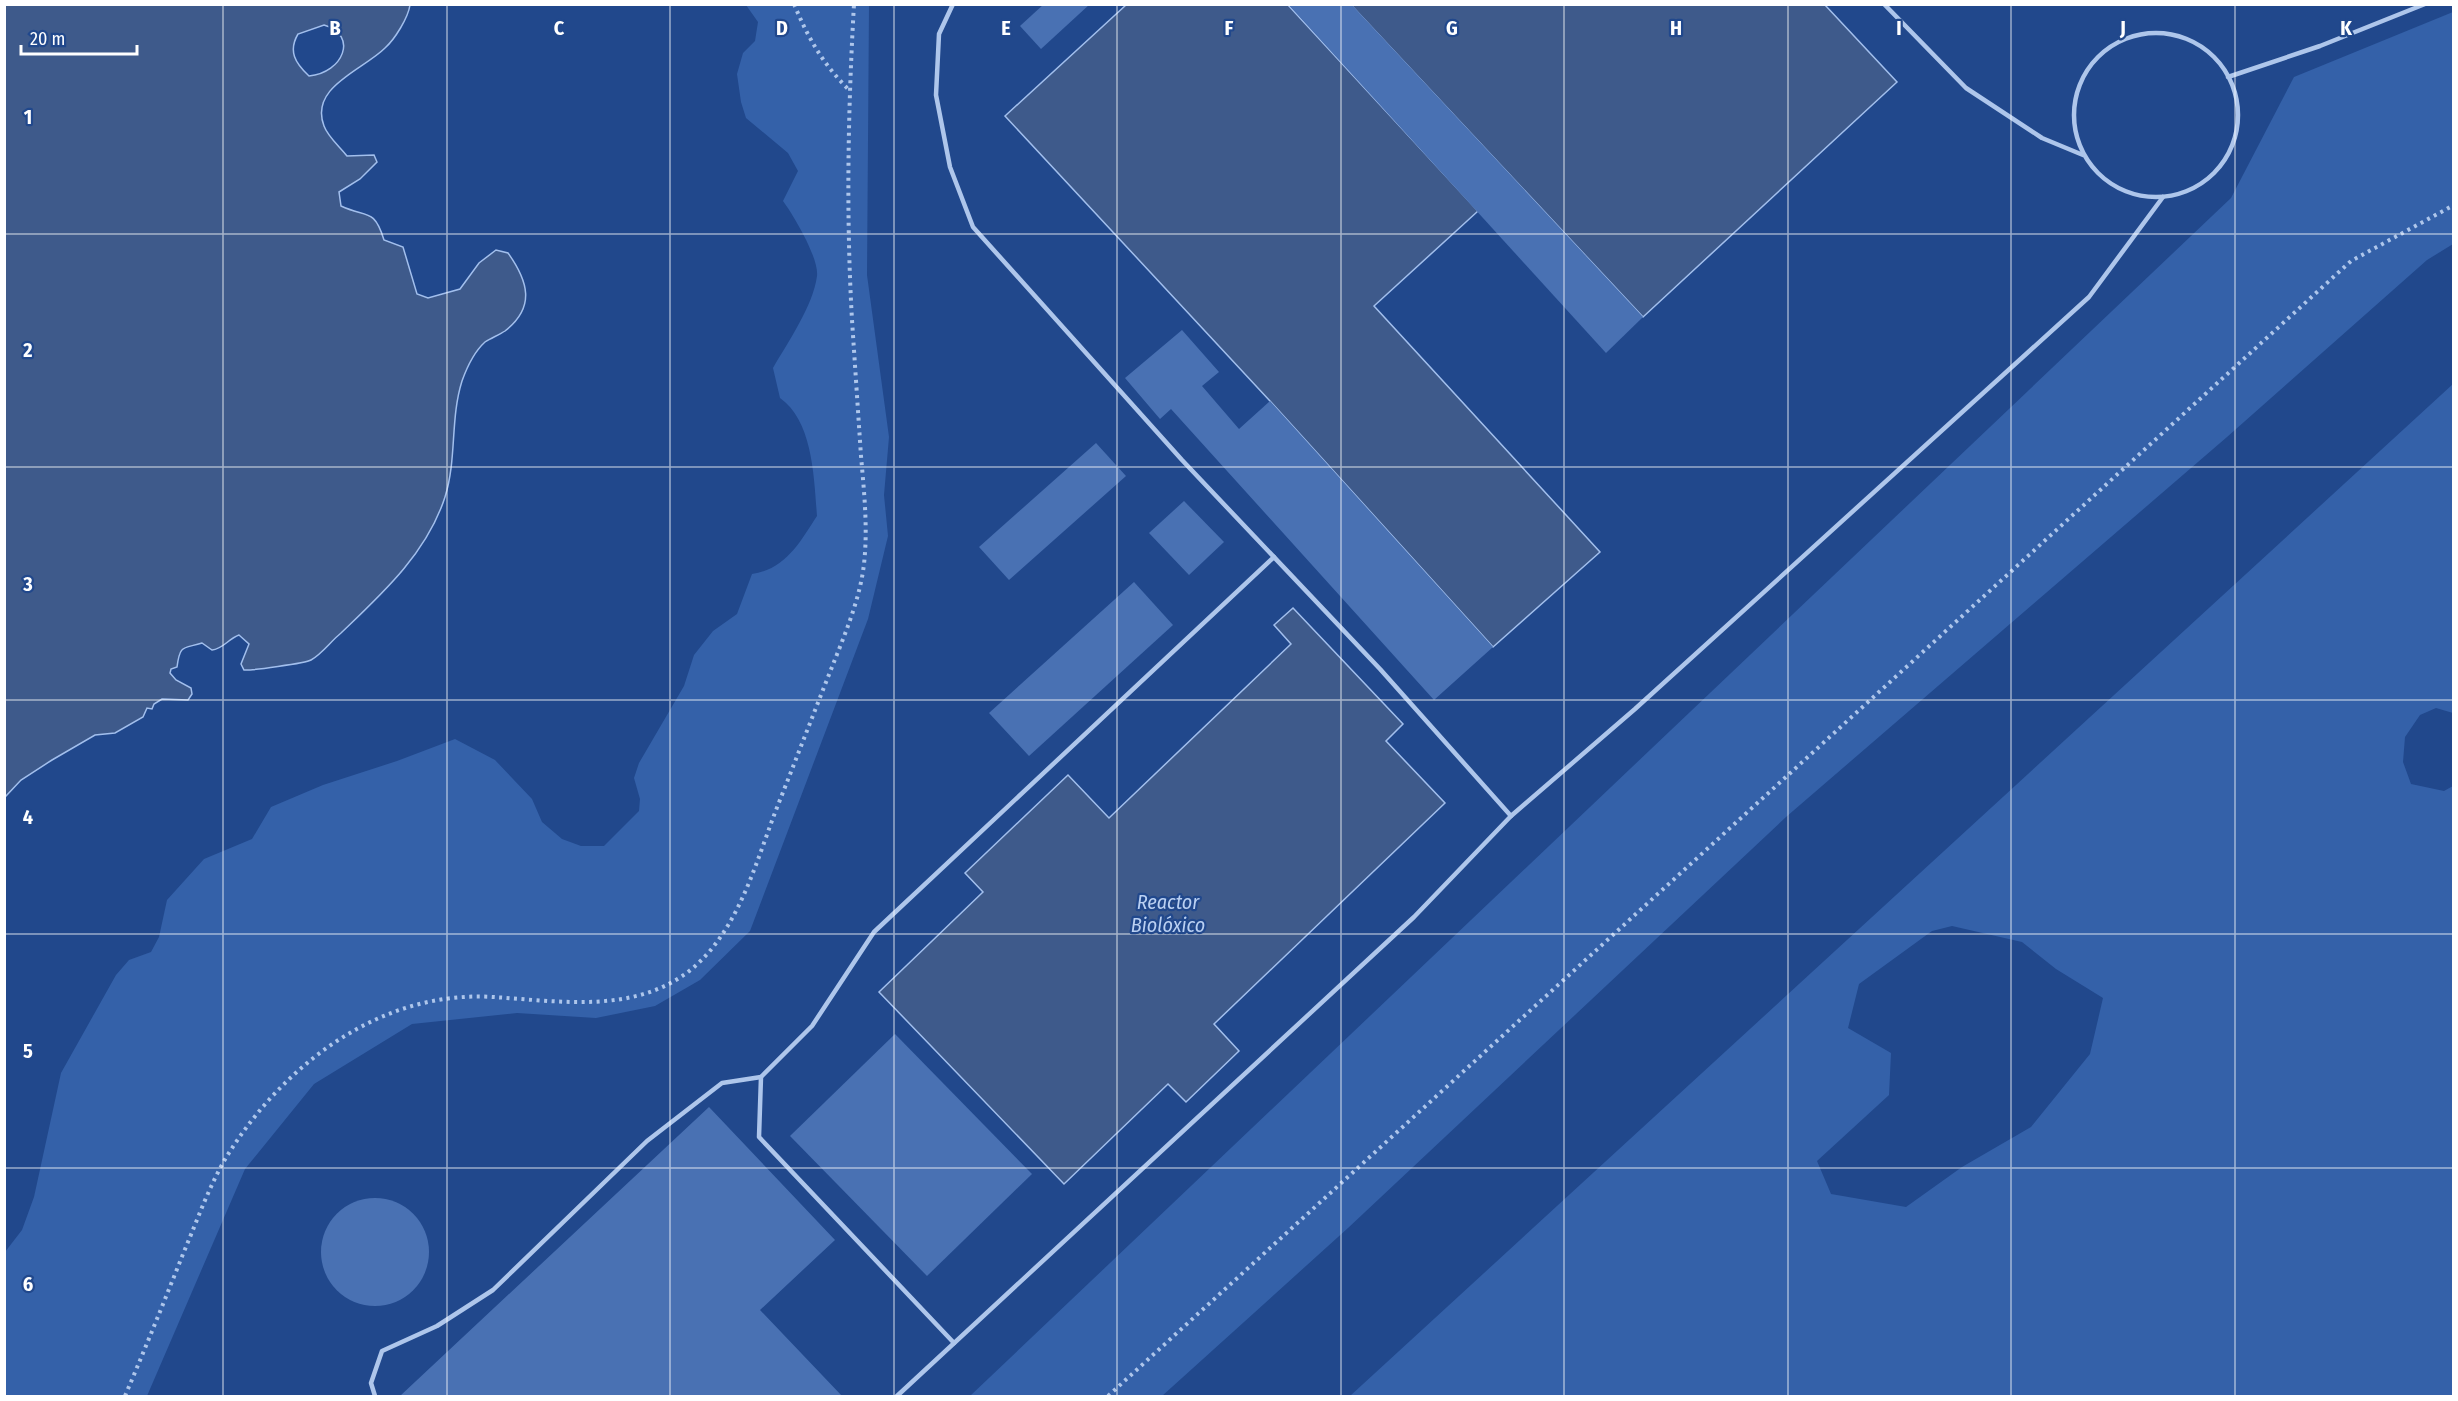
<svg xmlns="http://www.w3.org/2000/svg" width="2458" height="1401" viewBox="0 0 2458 1401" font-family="'Fira Sans Condensed',sans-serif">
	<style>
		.green { fill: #3461a9; fill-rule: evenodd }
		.water { fill: #3e5a8b; stroke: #a2bfed; stroke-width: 1.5; fill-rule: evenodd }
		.building { fill: #4971b3 }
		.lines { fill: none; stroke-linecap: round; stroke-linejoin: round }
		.path { stroke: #aec6eb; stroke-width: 4; stroke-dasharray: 3 4.5; stroke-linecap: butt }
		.lane { stroke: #aec6eb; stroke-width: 4.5 }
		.grid { fill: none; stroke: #fff; stroke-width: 1.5; stroke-opacity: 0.55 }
		.labels { text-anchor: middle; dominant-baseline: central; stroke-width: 4.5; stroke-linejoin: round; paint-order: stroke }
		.water-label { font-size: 20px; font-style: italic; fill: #bad0f2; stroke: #21488c }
		.grid-label { font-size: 20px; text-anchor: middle; font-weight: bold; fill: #fff; stroke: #21488c; stroke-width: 4.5; stroke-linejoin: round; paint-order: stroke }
	</style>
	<rect width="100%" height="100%" fill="#21488c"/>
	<g class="green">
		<path d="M746 5H869L867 275 889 437 884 495 888 536 868 619 750 931 700 980 655 1006 596 1018 517 1013 412 1024 314 1084 245 1169 147 1396H5V1252L22 1230 34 1197 61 1073 116 975 129 960 151 952 159 937 167 900 204 859 252 839 271 807 323 785 397 761 455 739 495 760 532 799 542 822 562 839 581 846H604L639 811 640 799 634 778 639 763 684 686 694 655 713 631 737 614 752 574C786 569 800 542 817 516 814 478 813 421 780 398L773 368C788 342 813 306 817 276 819 258 794 216 783 201L798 171 788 153 746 118 741 102 737 74 743 53 755 41 758 22Z"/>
		<path d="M2453 12V244L2427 260 2227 437 1786 817 1348 1228 1162 1396H970L2231 198 2294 77Z"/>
		<path d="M2453 384V713L2436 708 2420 715 2405 737 2403 762 2411 784 2444 791 2453 786V1396H1350ZM1952 926 2022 942 2056 969 2103 998 2090 1054 2031 1127 1962 1167 1906 1207 1831 1194 1817 1161 1889 1095 1891 1053 1848 1028 1859 984 1932 931Z"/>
	</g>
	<g class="water">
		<path d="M5 4 410 5C408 18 395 39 385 48 363 70 309 87 324 126 328 137 340 147 347 156L374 155 377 162 360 179 339 192 341 206C366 218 374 207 384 240L403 247 417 294 428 298 460 289 479 263 496 250 508 253C528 281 536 307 505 331 499 335 491 338 485 342 474 352 467 367 462 381 450 419 457 459 445 497 427 553 382 594 341 633 331 641 322 654 311 660 306 663 250 671 244 670L241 664 249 644 239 635C228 639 223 649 212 650L202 643C183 649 180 644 177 667L171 669 170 673 176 680 191 688 192 694 188 700 162 699 154 704 152 709 147 708 143 717 115 733 95 735 52 760 21 780 5 797ZM324 25C359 35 343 73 309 76 295 63 288 51 298 34Z"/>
		<path d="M1126 5H1288L1478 211 1374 306 1600 552 1493 647 1270 401 1005 116Z"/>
		<path d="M1351 5H1825L1897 82 1643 317Z"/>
		<path d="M1293 608 1403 724 1386 741 1445 803 1214 1024 1239 1051 1186 1102 1168 1084 1064 1184 879 992 983 892 965 873 1068 775 1109 818 1291 644 1274 625Z"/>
	</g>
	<g class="building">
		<path d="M1044 4H1090L1041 49 1020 26Z"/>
		<path d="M1288 4H1351L1643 317 1606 353Z"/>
		<path d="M1182 330 1219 372 1202 386 1239 429 1270 401 1493 647 1434 700 1171 409 1160 419 1125 378Z"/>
		<path d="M1096 443 1126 476 1009 580 979 547Z"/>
		<path d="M1184 501 1224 542 1189 575 1149 533Z"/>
		<path d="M1134 582 1173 625 1029 756 989 713Z"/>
		<path d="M895 1034 1032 1174 927 1276 790 1136Z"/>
		<path d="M709 1107 835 1240 760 1310 842 1396H400Z"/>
		<circle cx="375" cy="1252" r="54"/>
	</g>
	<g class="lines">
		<g class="path">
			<path d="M794 4C808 38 823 64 849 90"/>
			<path d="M125 1396C145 1349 164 1302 183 1254 197 1221 209 1186 227 1156 284 1064 381 990 493 997 560 1001 636 1015 693 968 739 928 755 865 776 810 795 762 813 715 832 667 845 634 860 599 864 564 868 528 864 491 861 456 858 411 855 365 852 320 846 215 848 110 854 4"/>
			<path d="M1108 1396 2351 261 2454 205"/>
		</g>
		<g class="lane">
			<path d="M953 4 939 34 936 95 950 167 973 227 1182 460 1380 669 1511 816 1635 709 2089 297 2163 197"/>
			<path d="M1884 4 1966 88 2042 138 2083 155"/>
			<circle cx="2156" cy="115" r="82"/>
			<path d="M2228 77 2320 46 2425 4"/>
			<path d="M954 1343 759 1137 761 1077 812 1026 874 932 1274 557"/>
			<path d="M375 1396 371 1383 382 1351 437 1326 493 1290 647 1141 722 1083 761 1077"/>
			<path d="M897 1396 1414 917 1511 816"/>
		</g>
	</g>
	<path class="grid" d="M223 4V1396M447 4V1396M670 4V1396M894 4V1396M1117 4V1396M1341 4V1396M1564 4V1396M1788 4V1396M2011 4V1396M2235 4V1396M4 234H2454M4 467H2454M4 700H2454M4 934H2454M4 1168H2454"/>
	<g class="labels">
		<g class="water-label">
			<text x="1168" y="902">Reactor<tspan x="1168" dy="23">Biolóxico</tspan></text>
		</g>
	</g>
	<g class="grid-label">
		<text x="335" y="35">B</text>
		<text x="559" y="35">C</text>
		<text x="782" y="35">D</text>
		<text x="1006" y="35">E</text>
		<text x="1229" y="35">F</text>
		<text x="1452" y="35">G</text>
		<text x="1676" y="35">H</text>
		<text x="1899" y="35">I</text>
		<text x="2123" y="35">J</text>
		<text x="2346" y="35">K</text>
		<text x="28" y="124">1</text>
		<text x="28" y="357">2</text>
		<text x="28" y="591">3</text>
		<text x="28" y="824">4</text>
		<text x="28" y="1058">5</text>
		<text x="28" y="1291">6</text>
	</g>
	<rect width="2458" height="1401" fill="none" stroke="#ffffff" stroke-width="12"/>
	<path d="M21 45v9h116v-9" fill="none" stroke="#ffffff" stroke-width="3"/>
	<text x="30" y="45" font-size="18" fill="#ffffff" stroke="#21488c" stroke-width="4.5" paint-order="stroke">20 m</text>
</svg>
